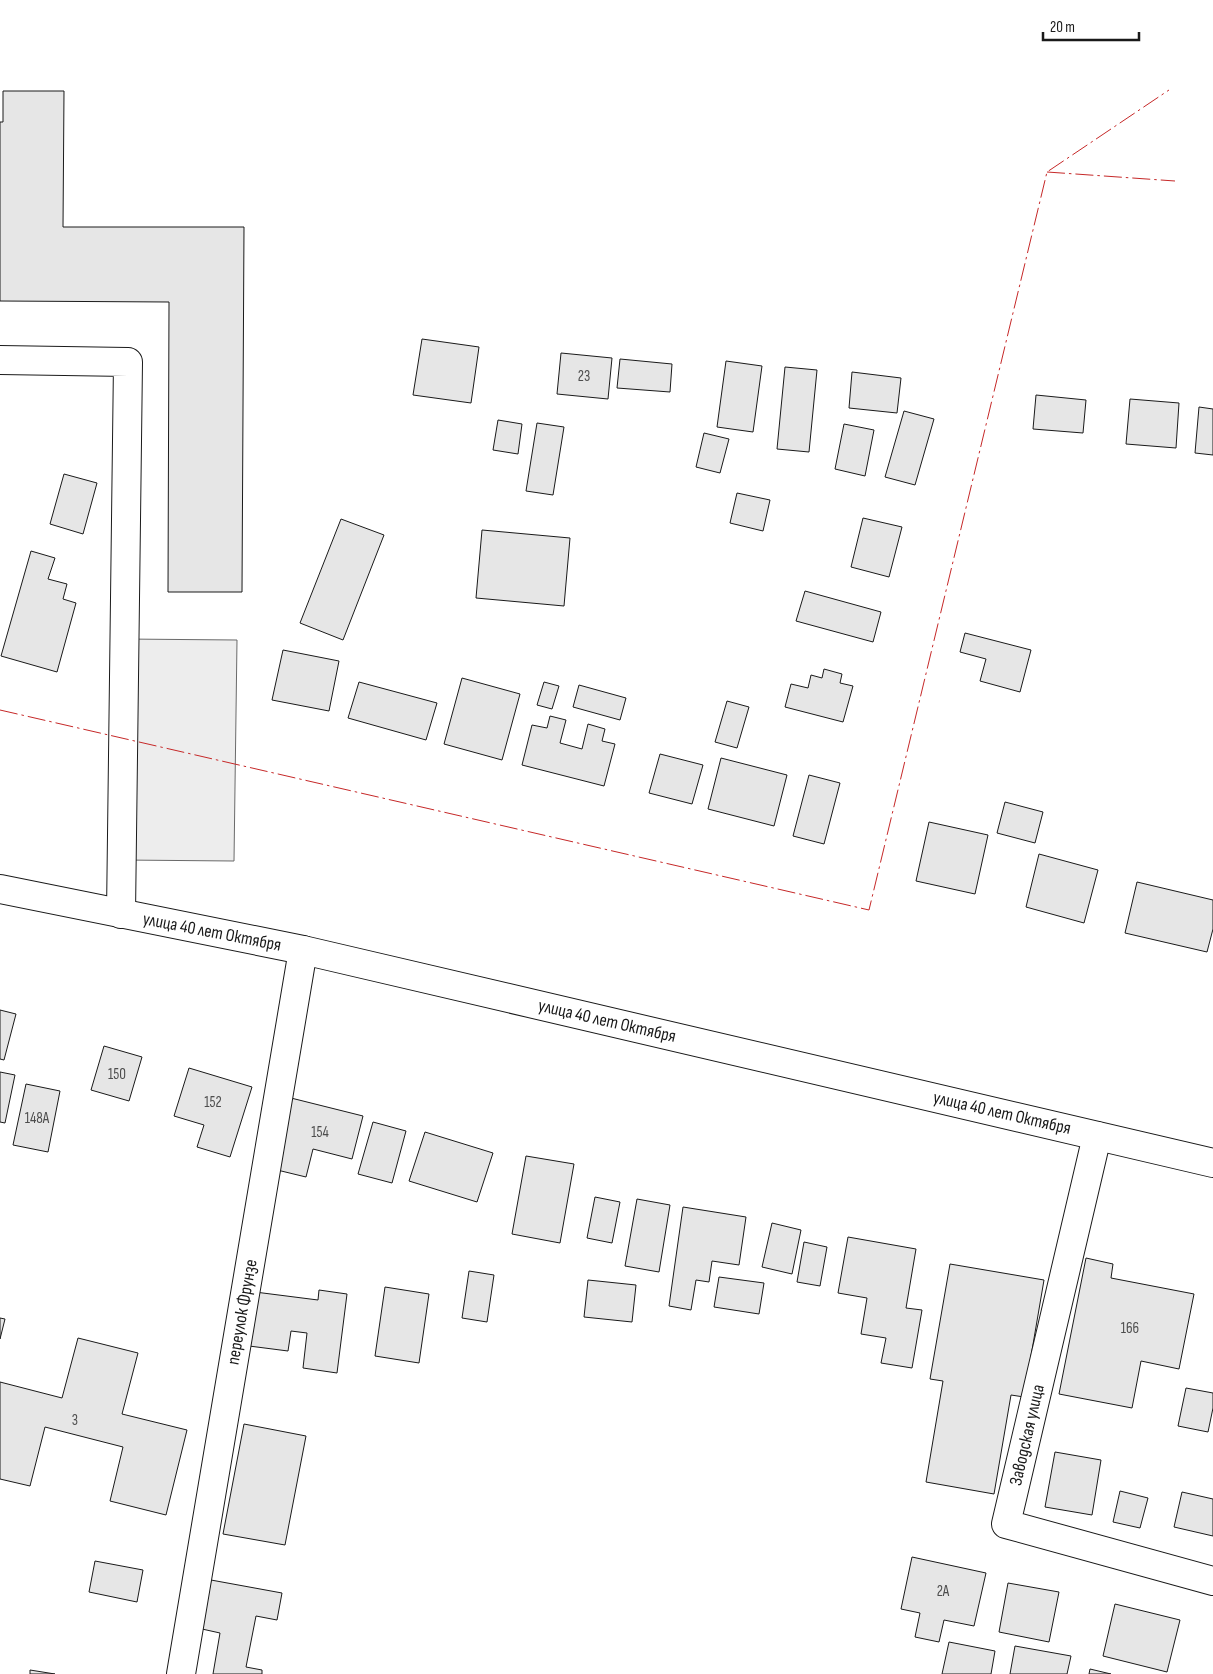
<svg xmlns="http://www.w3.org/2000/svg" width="1213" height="1674" viewBox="0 0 1213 1674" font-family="'Sofia Sans Condensed',sans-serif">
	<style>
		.parking { fill: #ededed; stroke: #6a6a6a }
		.building { fill: #e6e6e6; stroke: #1a1a1a }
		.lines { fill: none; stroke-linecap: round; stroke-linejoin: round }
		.minor-casing { stroke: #1a1a1a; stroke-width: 30 }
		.minor { stroke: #fff; stroke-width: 28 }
		.power { stroke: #c62828; stroke-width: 1; stroke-dasharray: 18 4 2.5 4; stroke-linecap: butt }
		.labels { text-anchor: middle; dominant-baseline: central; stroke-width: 4; stroke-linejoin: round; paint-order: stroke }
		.number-label { font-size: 15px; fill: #4d4d4d }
		.street-label { font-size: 18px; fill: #1a1a1a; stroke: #fff }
	</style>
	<rect width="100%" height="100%" fill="#fff"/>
	<path class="parking" d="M124 639 237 640 234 861 122 860Z"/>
	<g class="building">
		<path d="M3 91H64L63 227H244L242 592H168L169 302 0 301V122H3Z"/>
		<path d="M422 339 479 347 471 403 413 395Z"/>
		<path d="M561 353 612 358 608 399 557 394Z"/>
		<path d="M620 359 672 364 670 392 617 388Z"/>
		<path d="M726 361 762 366 753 432 717 427Z"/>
		<path d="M785 367 817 370 809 452 777 449Z"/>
		<path d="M852 372 901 378 897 413 849 408Z"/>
		<path d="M1036 395 1086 400 1083 433 1033 429Z"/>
		<path d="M1130 399 1179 403 1176 448 1126 444Z"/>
		<path d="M1199 407 1213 409V455L1195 453Z"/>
		<path d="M904 411 934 419 915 485 885 477Z"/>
		<path d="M498 420 522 424 518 454 493 450Z"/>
		<path d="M537 423 564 427 553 495 526 491Z"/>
		<path d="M844 424 874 430 865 476 835 469Z"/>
		<path d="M704 433 729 439 720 473 696 467Z"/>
		<path d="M64 474 97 483 83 534 50 524Z"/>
		<path d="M737 493 770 500 763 531 730 523Z"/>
		<path d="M863 518 902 527 889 577 851 567Z"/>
		<path d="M341 519 384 535 343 640 300 623Z"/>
		<path d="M482 530 570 538 564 606 476 598Z"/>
		<path d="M31 551 55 558 48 579 67 584 63 599 76 603 57 672 1 656Z"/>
		<path d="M805 591 881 612 873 642 796 621Z"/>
		<path d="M965 633 1031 650 1020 692 980 681 986 659 960 652Z"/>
		<path d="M283 650 339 661 329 711 272 700Z"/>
		<path d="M824 669 842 674 840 683 853 686 843 722 785 707 791 684 808 688 811 675 822 678Z"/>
		<path d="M462 678 520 694 502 760 444 744Z"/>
		<path d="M359 682 437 703 426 740 348 718Z"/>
		<path d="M544 682 559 686 552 709 537 705Z"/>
		<path d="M579 685 626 698 620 720 573 707Z"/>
		<path d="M727 701 749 707 737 748 715 742Z"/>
		<path d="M550 716 566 720 560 743 582 749 588 724 605 729 602 741 615 744 604 786 522 765 532 725 547 728Z"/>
		<path d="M660 754 703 765 692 804 649 793Z"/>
		<path d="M721 758 787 775 774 826 708 809Z"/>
		<path d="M809 775 840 783 824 844 793 836Z"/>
		<path d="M1005 802 1043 812 1035 843 997 833Z"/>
		<path d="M929 822 988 835 975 894 916 881Z"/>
		<path d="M1039 854 1098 870 1084 923 1026 907Z"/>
		<path d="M1137 882 1213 900V929L1207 952 1125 933Z"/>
		<path d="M0 1010 16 1014 4 1060 0 1059Z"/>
		<path d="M104 1046 142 1057 129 1101 91 1090Z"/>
		<path d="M189 1068 252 1087 230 1157 197 1147 204 1125 174 1116Z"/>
		<path d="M0 1072 15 1075 5 1123 0 1122Z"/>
		<path d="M26 1084 60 1091 48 1152 13 1145Z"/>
		<path d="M291 1098 363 1116 352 1159 313 1149 306 1177 273 1169Z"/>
		<path d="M373 1122 406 1131 392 1183 358 1174Z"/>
		<path d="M425 1132 493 1153 477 1202 409 1181Z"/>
		<path d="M526 1156 574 1164 560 1243 512 1234Z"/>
		<path d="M595 1197 620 1202 612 1243 587 1238Z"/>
		<path d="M637 1199 670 1205 659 1272 625 1266Z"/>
		<path d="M683 1207 746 1217 739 1265 712 1261 709 1282 696 1280 691 1310 669 1306Z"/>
		<path d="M772 1223 801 1230 792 1274 762 1267Z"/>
		<path d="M848 1237 916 1249 906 1308 922 1310 912 1368 881 1363 886 1338 861 1334 867 1298 838 1293Z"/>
		<path d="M804 1242 827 1247 820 1286 797 1282Z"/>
		<path d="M1086 1258 1113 1264 1111 1278 1194 1294 1179 1369 1141 1361 1132 1408 1059 1394Z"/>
		<path d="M950 1264 1044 1280 1024 1397 1011 1395 994 1494 926 1482 943 1381 930 1379Z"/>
		<path d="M469 1271 494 1275 487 1322 462 1318Z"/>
		<path d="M719 1277 764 1283 759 1314 714 1307Z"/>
		<path d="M588 1280 636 1285 632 1322 584 1317Z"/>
		<path d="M385 1287 429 1294 419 1363 375 1356Z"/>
		<path d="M319 1290 347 1294 337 1373 303 1368 307 1333 291 1331 288 1351 249 1346 255 1292 318 1300Z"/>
		<path d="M0 1318 5 1319 0 1339Z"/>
		<path d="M78 1338 138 1353 122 1414 187 1430 166 1515 110 1501 123 1447 45 1427 30 1486 0 1479V1382L62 1398Z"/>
		<path d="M1186 1388 1213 1393V1408L1208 1432 1178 1426Z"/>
		<path d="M244 1424 306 1436 285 1545 223 1534Z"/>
		<path d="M1055 1452 1101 1460 1092 1515 1045 1507Z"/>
		<path d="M1120 1491 1148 1498 1140 1528 1113 1522Z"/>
		<path d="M1182 1492 1213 1499V1536L1174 1527Z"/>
		<path d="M912 1557 986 1573 974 1626 944 1620 939 1642 915 1637 920 1613 901 1609Z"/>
		<path d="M95 1561 143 1570 137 1602 89 1592Z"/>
		<path d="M211 1580 282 1593 277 1620 256 1616 246 1667 262 1670V1674H213L220 1633 202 1629Z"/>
		<path d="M1008 1583 1059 1592 1049 1642 999 1632Z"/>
		<path d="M1115 1604 1180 1620 1167 1672 1103 1656Z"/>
		<path d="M949 1642 995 1651 991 1674H942Z"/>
		<path d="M1015 1646 1071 1656 1067 1674H1010Z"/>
		<path d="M1090 1669 1111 1674H1089Z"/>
		<path d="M30 1670 55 1674H30Z"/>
	</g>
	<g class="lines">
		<g class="minor-casing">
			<g id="minor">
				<path d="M0 360 128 362 121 914"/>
				<path d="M0 889 303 950 1213 1163"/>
				<path d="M1097 1136 1006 1524 1213 1581"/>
				<path d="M181 1674 303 950"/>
			</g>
		</g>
		<use href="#minor" class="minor"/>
		<g class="power">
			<path d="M1047 172 1175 181"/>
			<path d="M0 710 869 910 1047 172 1169 90"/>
		</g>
	</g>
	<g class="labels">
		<g class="number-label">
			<text x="584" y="376">23</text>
			<text x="117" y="1074">150</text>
			<text x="213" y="1102">152</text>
			<text x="37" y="1118">148А</text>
			<text x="320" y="1132">154</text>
			<text x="1130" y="1328">166</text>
			<text x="75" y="1420">3</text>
			<text x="943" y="1591">2А</text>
		</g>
		<g class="street-label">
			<text transform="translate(212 932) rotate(11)">улица 40 лет Октября</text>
			<text transform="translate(607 1021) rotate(13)">улица 40 лет Октября</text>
			<text transform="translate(1002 1113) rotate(13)">улица 40 лет Октября</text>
			<text transform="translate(242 1312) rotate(-80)">переулок Фрунзе</text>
			<text transform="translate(1027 1435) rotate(-77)">Заводская улица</text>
		</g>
	</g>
	<path d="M1043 32v8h96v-8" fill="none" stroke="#1a1a1a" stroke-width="2.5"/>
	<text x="1050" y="32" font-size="15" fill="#1a1a1a" stroke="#ffffff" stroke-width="4" paint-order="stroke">20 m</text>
</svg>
